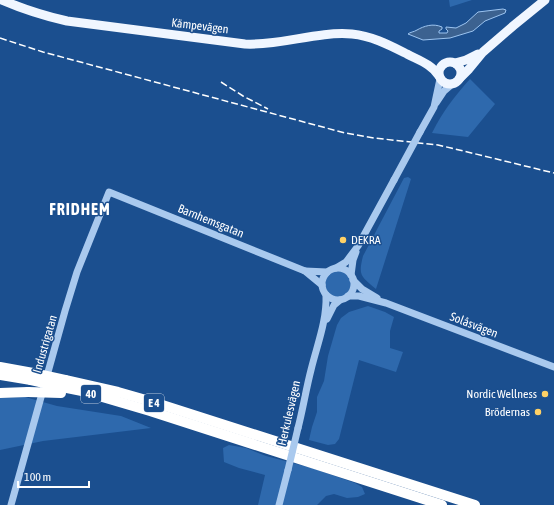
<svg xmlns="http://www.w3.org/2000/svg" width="554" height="505" viewBox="0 0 554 505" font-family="'Asap Condensed',sans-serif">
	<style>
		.green { fill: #2e69ad }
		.water { fill: #3c6290; stroke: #9cc4f0 }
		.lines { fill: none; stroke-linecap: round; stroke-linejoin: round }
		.minor { stroke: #a9c9ee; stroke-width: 7 }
		.major { stroke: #f0f6ff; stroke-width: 9 }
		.highway { stroke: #fff; stroke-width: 10 }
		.rail { stroke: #fff; stroke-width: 1.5; stroke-dasharray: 7 3; stroke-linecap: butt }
		.minor-bridge { stroke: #a9c9ee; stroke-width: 7 }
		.highway-bridge { stroke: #fff; stroke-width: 10 }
		.poi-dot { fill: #ffd166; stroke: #1b4f8f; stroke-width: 1.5 }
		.labels { text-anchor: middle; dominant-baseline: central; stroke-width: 3; stroke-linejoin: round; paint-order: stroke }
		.shield { fill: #1b4f8f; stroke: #bbcadd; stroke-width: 1 }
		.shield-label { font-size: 11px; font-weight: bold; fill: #fff }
		.street-label { font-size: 12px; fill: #fff; stroke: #1b4f8f }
		.poi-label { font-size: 12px; fill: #fff; stroke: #1b4f8f; text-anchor: end }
		.district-label { font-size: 16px; font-weight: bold; letter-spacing: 1px; fill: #fff; stroke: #1b4f8f }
	</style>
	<rect width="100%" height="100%" fill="#1b4f8f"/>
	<g class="green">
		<path d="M449 0H472L450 7Z"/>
		<path d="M470 79 495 104 468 137 432 133C443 111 454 97 470 79Z"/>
		<path d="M408 177 411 179 376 289C361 276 358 276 363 256L404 178Z"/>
		<circle cx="338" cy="284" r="13"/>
		<path d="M368 306 385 312 394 317 390 331V348L403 352 396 372 359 360 339 439 335 444 328 445 309 440 312 427 317 412V397L324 381 328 356 337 325 341 318 349 312Z"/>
		<path d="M25 397 57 406 121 416 151 428 43 441 0 450V398Z"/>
		<path d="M229 445 246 448 266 456 312 468 355 483 362 487 365 494 358 497 347 498 334 494 326 496 317 505H258L265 475 239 468 224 462 223 448Z"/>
	</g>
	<path class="water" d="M503 9 506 10 505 13 485 21 473 31 450 38 423 40 408 34C410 32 414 32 417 30 424 26 433 23 442 27V29L439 31V33H447L448 31 446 29V27L456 28 466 23 478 12Z"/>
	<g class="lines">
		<g class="minor">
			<path d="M436 103 444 91 451 85"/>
			<path d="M420 132 434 107 440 79"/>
			<path d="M336 268 346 262 358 246 394 180"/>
			<circle cx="338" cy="284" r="16"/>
			<path d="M305 271 327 272"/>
			<path d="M351 275 353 260 356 252"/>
			<path d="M353 280 362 289 377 298"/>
			<path d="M348 296H359L386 303 554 367"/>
			<path d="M327 319 334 305 340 300"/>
			<path d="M298 428C303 409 306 389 311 370 317 345 327 321 326 295"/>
			<path d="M11 505 65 311 77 272 109 192 305 271 322 285"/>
			<path d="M279 505 288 470"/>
		</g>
		<g class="major">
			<path d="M2 0C23 9 45 16 67 21L245 44C281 46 316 31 352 34 372 36 389 45 407 54 418 60 432 64 439 76"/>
			<circle cx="450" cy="73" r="11"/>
			<path d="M455 63 466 60 478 54"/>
			<path d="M460 78 469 69 483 52 513 26 545 0"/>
		</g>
		<g class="highway">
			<path d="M0 367 33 373"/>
			<path d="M0 375 31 380"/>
			<path d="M65 380 118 392 153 402 475 505"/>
			<path d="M62 387 82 391 150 411 442 505"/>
			<path d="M0 393 28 392"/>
		</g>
		<g class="rail">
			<path d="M0 38 43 52 345 133 374 138 438 145 451 148 554 173"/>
			<path d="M221 82 243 96 268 109"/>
		</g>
		<g class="minor-bridge">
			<path d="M394 180 420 132"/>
			<path d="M288 470 298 428"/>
		</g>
		<g class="highway-bridge">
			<path d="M33 373 65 380"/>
			<path d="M31 380 62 387"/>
			<path d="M28 392 61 393"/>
		</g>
	</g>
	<g class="poi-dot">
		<circle cx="343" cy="240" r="4"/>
		<circle cx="545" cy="394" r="4"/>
		<circle cx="538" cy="412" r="4"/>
	</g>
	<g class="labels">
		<g class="shield">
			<rect x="81" y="385" width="20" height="18" rx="3"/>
			<rect x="144" y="394" width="20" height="18" rx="3"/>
		</g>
		<g class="shield-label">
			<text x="91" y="394">40</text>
			<text x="154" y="403">E 4</text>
		</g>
		<g class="street-label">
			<text transform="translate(200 26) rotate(7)">Kämpevägen</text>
			<text transform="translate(211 221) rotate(22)">Barnhemsgatan</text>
			<text transform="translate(474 325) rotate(21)">Solåsvägen</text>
			<text transform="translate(45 344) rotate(-74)">Industrigatan</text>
			<text transform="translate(289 413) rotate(-77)">Herkulesvägen</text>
		</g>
		<g class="poi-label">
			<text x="351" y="240" text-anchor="start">DEKRA</text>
			<text x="537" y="394">Nordic Wellness</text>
			<text x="530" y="412">Brödernas</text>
		</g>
		<g class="district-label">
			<text x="80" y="209">FRIDHEM</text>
		</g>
	</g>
	<path d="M18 481v6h71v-6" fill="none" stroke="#ffffff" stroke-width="2"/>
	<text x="24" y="481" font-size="12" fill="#ffffff" stroke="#1b4f8f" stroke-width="3" paint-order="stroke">100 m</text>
</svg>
